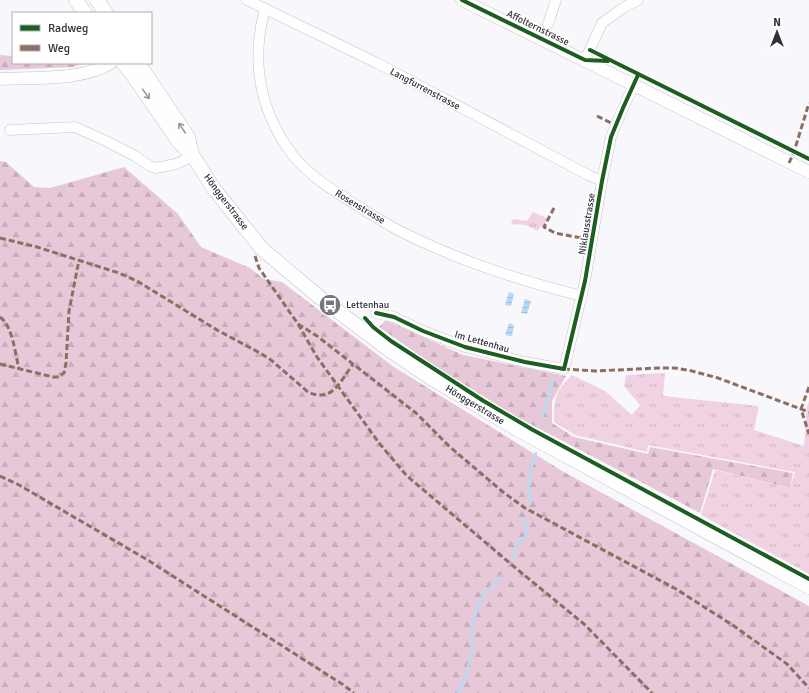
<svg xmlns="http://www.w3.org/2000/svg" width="809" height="693" viewBox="0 0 809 693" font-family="Signika,sans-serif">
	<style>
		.grass { fill: url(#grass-tufts) }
		.forest { fill: url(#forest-firs) }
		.water { fill: url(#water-rules) }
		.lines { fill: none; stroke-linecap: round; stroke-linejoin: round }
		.stream { stroke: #b5dcf5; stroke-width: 2.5 }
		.minor-casing { stroke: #c3c2c8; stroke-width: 11 }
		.tertiary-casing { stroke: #c3c2c8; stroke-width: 13 }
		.secondary-casing { stroke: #c3c2c8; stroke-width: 15 }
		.minor { stroke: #fefeff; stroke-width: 10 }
		.tertiary { stroke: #fefeff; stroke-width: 12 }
		.secondary { stroke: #fefeff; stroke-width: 14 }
		.quiet { stroke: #8d6e63; stroke-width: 3; stroke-dasharray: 6 3; stroke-linecap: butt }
		.cycleway-casing { stroke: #fff; stroke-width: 6 }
		.cycleway { stroke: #1b5e20; stroke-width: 4 }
		.oneway { stroke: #98989c }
		.labels { text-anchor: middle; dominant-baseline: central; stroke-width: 3; stroke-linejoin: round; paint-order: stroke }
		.street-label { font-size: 10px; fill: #323139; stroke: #fff }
		.poi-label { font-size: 10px; fill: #323139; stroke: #fff; text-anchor: start }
	</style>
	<defs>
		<pattern id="grass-tufts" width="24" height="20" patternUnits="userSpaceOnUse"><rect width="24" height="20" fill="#f0d2e2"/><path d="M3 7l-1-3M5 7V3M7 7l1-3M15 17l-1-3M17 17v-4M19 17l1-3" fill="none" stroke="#ceb5c3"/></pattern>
		<pattern id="forest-firs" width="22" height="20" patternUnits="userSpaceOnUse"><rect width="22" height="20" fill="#e7c8d8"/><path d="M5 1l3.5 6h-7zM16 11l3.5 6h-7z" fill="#c7acba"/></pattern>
		<pattern id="water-rules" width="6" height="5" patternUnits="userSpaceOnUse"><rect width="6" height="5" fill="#b5dcf5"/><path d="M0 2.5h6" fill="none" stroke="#9cbdd3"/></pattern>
	</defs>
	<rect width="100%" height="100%" fill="#f8f8fc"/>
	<g class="grass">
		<path d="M533 212 548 219 543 227 541 226 538 231 525 225 511 224 513 219 527 221Z"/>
		<path d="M665 373 663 396 759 406 754 430 804 446 807 407 809 401V574L701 515 715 470 790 488 795 472 648 445 647 452 575 435 554 422C554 399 555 391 572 375L605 391 632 415 640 405 624 386 626 375Z"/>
	</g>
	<g class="forest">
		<path d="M0 55 13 56V63H84L73 67 0 70Z"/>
		<path d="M0 161 6 162 34 187 50 188 124 167 178 214 201 247 250 268 264 279 282 282 394 367 562 471 809 606V693H0Z"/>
		<path d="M386 320 463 355 566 376 552 401V423L574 437 648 454 650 447 793 473 790 488 713 469 700 513 517 417 438 368 379 327Z"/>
	</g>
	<g class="water">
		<path d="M509 292 514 294 511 306 505 305Z"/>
		<path d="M525 299 531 301 527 314 521 313Z"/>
		<path d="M509 323 514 325 512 336 505 335Z"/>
	</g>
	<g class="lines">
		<g class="stream">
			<path d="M543 416 553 381"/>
			<path d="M530 504C527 483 529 474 536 453"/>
			<path d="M512 559 517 544 527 535 524 518"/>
			<path d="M458 693 466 676 472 649 473 621 483 595 501 576"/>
		</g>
		<g class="minor-casing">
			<g id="minor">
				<path d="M247 0 377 63 588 175 602 181"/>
				<path d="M265 9C259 30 257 49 259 71 262 103 275 132 294 157 313 179 337 193 361 208 376 217 390 227 406 234 462 262 521 281 582 296"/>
				<path d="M548 24 556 0"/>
				<path d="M585 60 602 23 623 8 638 0"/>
				<path d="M10 130 75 127 106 141 135 156 150 166 156 168 176 164 193 156"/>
				<path d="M376 313 394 317 423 331 465 347 525 362 564 369 585 281 602 181 611 137 623 108 634 85"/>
			</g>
		</g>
		<g class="tertiary-casing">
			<g id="tertiary">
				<path d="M462 0 809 172"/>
				<path d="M0 79C34 77 82 81 111 63"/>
			</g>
		</g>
		<g class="secondary-casing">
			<g id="secondary">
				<path d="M76 0 85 13"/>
				<path d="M97 0 106 13"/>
				<path d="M123 63 132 74 179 142 193 156 214 189 262 249 318 296 385 347 431 378 517 429 809 587"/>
				<path d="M138 63 188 137 192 155"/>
			</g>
		</g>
		<use href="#minor" class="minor"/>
		<use href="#tertiary" class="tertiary"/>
		<use href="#secondary" class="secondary"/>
		<g class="quiet">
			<path d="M597 116 611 123"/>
			<path d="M789 163 794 152 809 103"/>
			<path d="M554 208 544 227 555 233 592 240"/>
			<path d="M0 238 37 247 119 273 137 281 217 330 260 353 271 360 308 392C332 403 340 382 353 364"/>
			<path d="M255 256 259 268 298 324 317 357 379 443 407 476 518 570 584 624 652 693"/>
			<path d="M0 317C13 327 15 353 19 369"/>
			<path d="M298 324 317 336 416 413 450 447 503 492 525 508 676 589 734 626 787 664 809 688"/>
			<path d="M0 364 53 377H58L64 373 66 363 69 311 79 260"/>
			<path d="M564 369 596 371 658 368H675L692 371 718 378 809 412"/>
			<path d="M809 387 801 409 809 434"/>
			<path d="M0 476 19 485 146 559 342 684 354 693"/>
		</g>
		<g class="cycleway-casing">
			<g id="cycleway">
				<path d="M462 0 585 60 608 61"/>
				<path d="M590 50 809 159"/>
				<path d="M376 313 394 317 423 331 465 347 525 362 564 369 585 281 602 181 611 137 623 108 638 75"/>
				<path d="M365 318 373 327 391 341 482 400 533 430 809 579"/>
			</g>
		</g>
		<use href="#cycleway" class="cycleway"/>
	</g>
	<defs><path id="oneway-shaft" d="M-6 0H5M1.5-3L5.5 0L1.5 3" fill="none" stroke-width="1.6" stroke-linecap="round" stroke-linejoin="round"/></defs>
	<g class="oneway">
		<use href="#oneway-shaft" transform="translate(146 94) rotate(55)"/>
		<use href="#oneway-shaft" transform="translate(182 128) rotate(-124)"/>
	</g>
	<defs>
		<g id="bus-disc" transform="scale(1.15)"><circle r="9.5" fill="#77777d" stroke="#fff"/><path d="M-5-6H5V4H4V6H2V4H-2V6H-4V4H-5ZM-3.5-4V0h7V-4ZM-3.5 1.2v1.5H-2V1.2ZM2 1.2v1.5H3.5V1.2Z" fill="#fff"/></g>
	</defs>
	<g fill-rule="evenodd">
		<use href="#bus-disc" x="330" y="305"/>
	</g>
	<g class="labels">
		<g class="street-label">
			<text transform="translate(538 28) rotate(26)">Affolternstrasse</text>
			<text transform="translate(425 89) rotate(28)">Langfurrenstrasse</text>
			<text transform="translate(226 202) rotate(53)">Hönggerstrasse</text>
			<text transform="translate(360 207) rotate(31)">Rosenstrasse</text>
			<text transform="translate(587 224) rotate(-81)">Niklausstrasse</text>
			<text transform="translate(482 342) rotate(16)">Im Lettenhau</text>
			<text transform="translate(475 405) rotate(31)">Hönggerstrasse</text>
		</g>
		<g class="poi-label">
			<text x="346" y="305">Lettenhau</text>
		</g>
	</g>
	<rect x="12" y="12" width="140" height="52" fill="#ffffff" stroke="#adadb0"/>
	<rect x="20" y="25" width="20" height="6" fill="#1b5e20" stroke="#adadb0"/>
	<text x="48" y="32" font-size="12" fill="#323139">Radweg</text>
	<rect x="20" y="45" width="20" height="6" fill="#8d6e63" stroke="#adadb0"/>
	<text x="48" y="52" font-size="12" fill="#323139">Weg</text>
	<g transform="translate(777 32)" stroke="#ffffff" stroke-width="3" paint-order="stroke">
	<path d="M0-3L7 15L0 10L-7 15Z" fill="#323139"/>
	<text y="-6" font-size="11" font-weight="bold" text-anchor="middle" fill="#323139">N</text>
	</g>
</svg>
